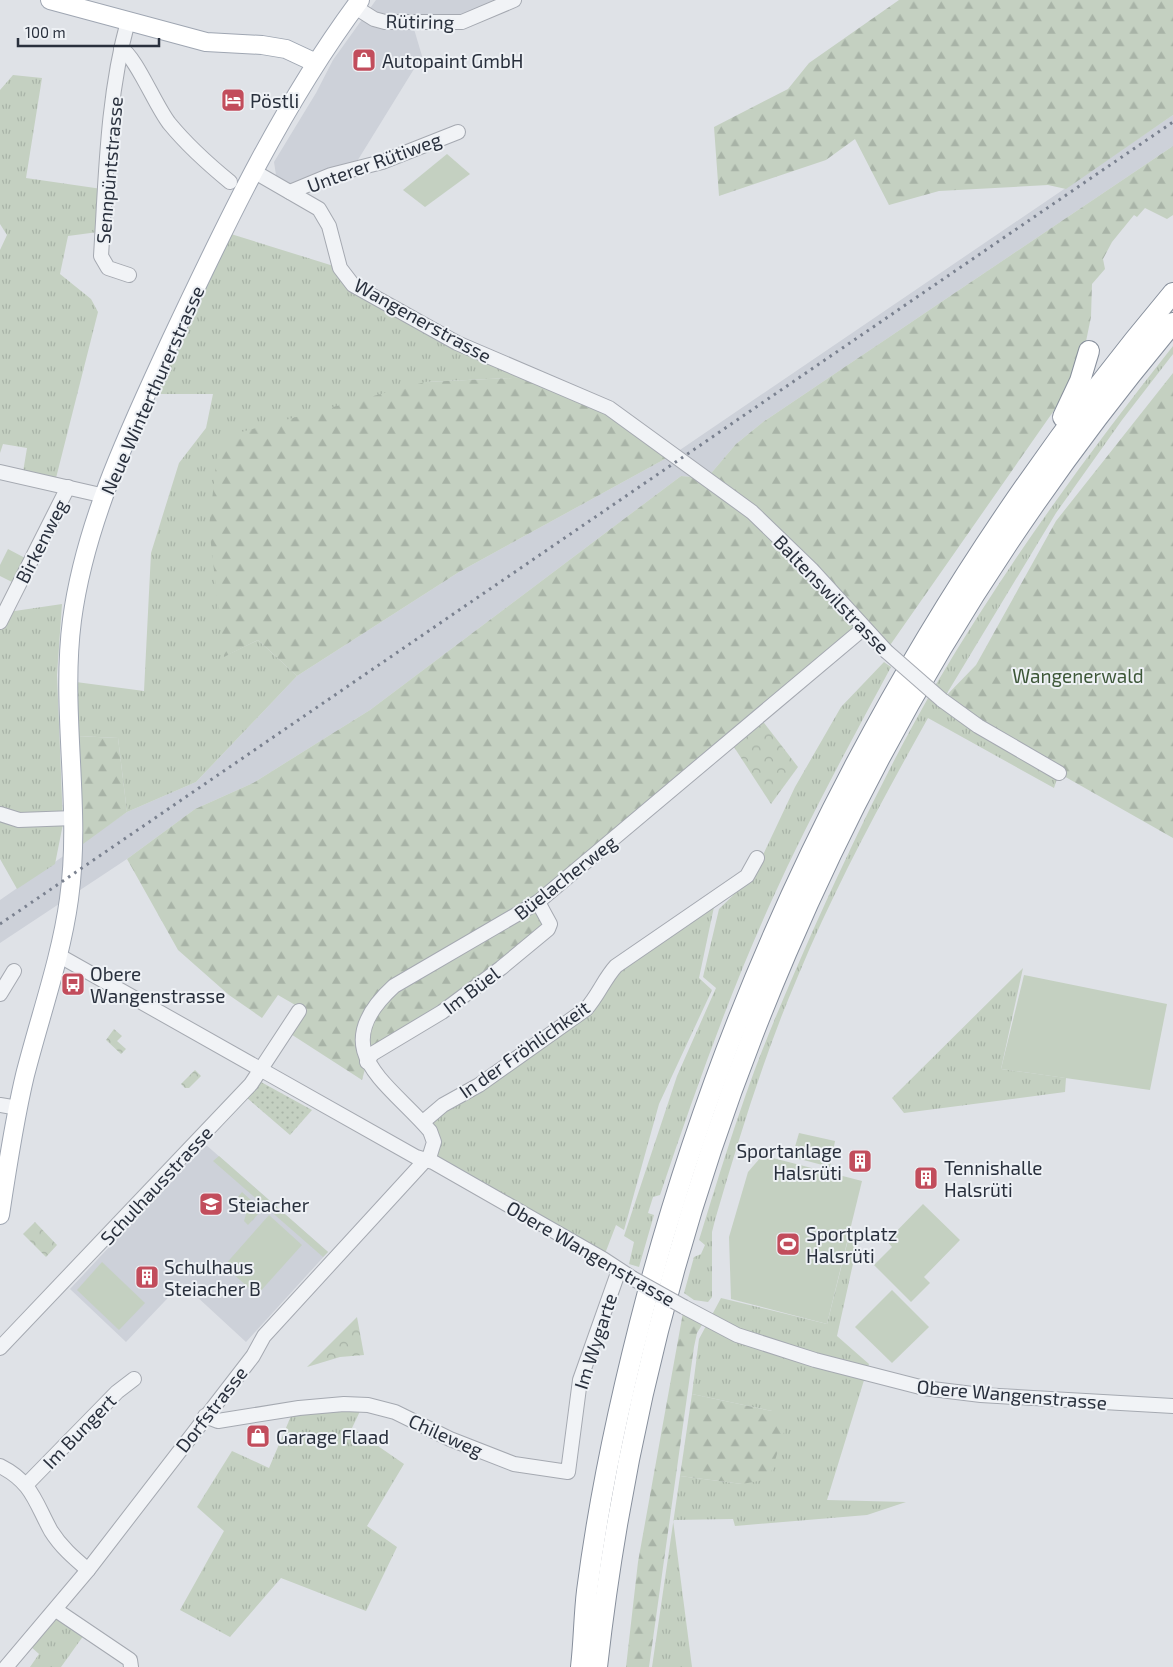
<svg xmlns="http://www.w3.org/2000/svg" width="1173" height="1667" viewBox="0 0 1173 1667" font-family="'Exo 2',sans-serif">
	<style>
		.built { fill: #cdd1d9 }
		.grass { fill: url(#grass-tufts) }
		.forest { fill: url(#forest-firs) }
		.park { fill: url(#park-crowns) }
		.garden { fill: url(#garden-dots) }
		.pitch { fill: #c4d0c1 }
		.lines { fill: none; stroke-linecap: round; stroke-linejoin: round }
		.minor-casing { stroke: #a5a9b1; stroke-width: 16 }
		.major-casing { stroke: #9fa6b2; stroke-width: 20 }
		.highway-casing { stroke: #878f9c; stroke-width: 22 }
		.minor { stroke: #f1f3f6; stroke-width: 14 }
		.major { stroke: #fff; stroke-width: 18 }
		.highway { stroke: #fff; stroke-width: 20 }
		.rail { stroke: #7a818f; stroke-width: 3; stroke-dasharray: 2.5 5; stroke-linecap: butt }
		.minor-bridge-casing { stroke: #a5a9b1; stroke-width: 16; stroke-linecap: butt }
		.minor-bridge { stroke: #f1f3f6; stroke-width: 14 }
		.labels { text-anchor: middle; dominant-baseline: central; stroke-width: 4; stroke-linejoin: round; paint-order: stroke }
		.street-label { font-size: 19px; fill: #29303d; stroke: #eef1f5 }
		.poi-label { font-size: 19px; fill: #29303d; stroke: #eef1f5; text-anchor: start }
		.park-label { font-size: 19px; fill: #3d5738; stroke: #eef1f5 }
	</style>
	<defs>
		<pattern id="grass-tufts" width="24" height="20" patternUnits="userSpaceOnUse" patternTransform="scale(1.25)"><rect width="24" height="20" fill="#c4d0c1"/><path d="M3 7l-1-3M5 7V3M7 7l1-3M15 17l-1-3M17 17v-4M19 17l1-3" fill="none" stroke="#a8b3a7"/></pattern>
		<pattern id="forest-firs" width="22" height="20" patternUnits="userSpaceOnUse" patternTransform="scale(1.25)"><rect width="22" height="20" fill="#c4d0c1"/><path d="M5 1l3.5 6h-7zM16 11l3.5 6h-7z" fill="#a8b3a7"/></pattern>
		<pattern id="park-crowns" width="20" height="18" patternUnits="userSpaceOnUse" patternTransform="scale(1.25)"><rect width="20" height="18" fill="#c4d0c1"/><path d="M2 6a3 3 0 1 1 6 0M12 15a3 3 0 1 1 6 0" fill="none" stroke="#a8b3a7"/></pattern>
		<pattern id="garden-dots" width="8" height="8" patternUnits="userSpaceOnUse" patternTransform="scale(1.25)"><rect width="8" height="8" fill="#c4d0c1"/><path d="M2 2h.1M6 6h.1" fill="none" stroke="#a8b3a7" stroke-width="1.8" stroke-linecap="round"/></pattern>
	</defs>
	<rect width="100%" height="100%" fill="#dfe2e7"/>
	<g class="built">
		<path d="M376 0H510L466 17 414 29 422 56 356 163 295 187 276 175 274 162 316 93 333 60Z"/>
		<path d="M1173 115V146L763 422 736 444 707 478 681 476 370 710 253 783 195 809 127 859 0 943V900L127 812 196 782 297 676 459 572 674 454Z"/>
		<path d="M205 1144 328 1252 246 1342 182 1283 126 1342 70 1289Z"/>
	</g>
	<g class="grass">
		<path d="M13 75 42 78 26 178 102 189 98 232 68 236 60 274 91 299 98 312 56 478 23 472 27 448 3 444 0 453V250L7 235 0 224V90Z"/>
		<path d="M231 234 340 268 344 275 533 377 425 382 225 656 258 640 297 676 196 782 127 812 118 738 77 736 76 682 144 691 151 553 179 463 206 428 213 394H156Z"/>
		<path d="M1173 346V354L1122 420 1056 513 946 695 1059 773 1054 788 928 718C881 802 835 887 798 976 764 1055 739 1138 715 1220L712 1232V1297L708 1302 694 1300 684 1293 694 1257 701 1254 705 1245 699 1240C714 1191 729 1142 746 1094 766 1037 790 983 814 928 852 844 891 761 938 681 1008 563 1088 453 1173 346Z"/>
		<path d="M62 604 57 675 63 824 55 864 17 889 0 859V630L8 612Z"/>
		<path d="M884 662 891 667C849 745 807 822 771 902 728 997 693 1097 660 1195L653 1197 648 1213 654 1215 639 1267 629 1264 634 1242 624 1236 677 1076 716 988 703 977 719 909 753 876 795 787 841 707Z"/>
		<path d="M714 907 699 978 712 990 659 1104 624 1230 616 1225 603 1259 433 1162 432 1114 586 1009 607 976Z"/>
		<path d="M1023 968 1001 1069 1066 1078 1065 1092 904 1113 892 1098Z"/>
		<path d="M848 1240 858 1241 837 1336 869 1364 827 1500 906 1502 867 1515 735 1526 733 1519 673 1520 692 1667H652L680 1476 742 1484 772 1411 692 1394 699 1339 721 1298 827 1324Z"/>
		<path d="M362 1407 352 1428 404 1464 367 1526 397 1547 366 1611 281 1578 230 1637 180 1610 224 1531 197 1507 232 1451 269 1468 291 1416Z"/>
		<path d="M55 1618 84 1635 61 1667H30L39 1654 30 1646Z"/>
	</g>
	<g class="forest">
		<path d="M899 0H1173V115L1066 189 1048 185 939 191 889 205 855 139 826 160 719 196 714 127 788 89 809 63Z"/>
		<path d="M1173 146V215L1167 219 1145 208 1137 217 1134 215 1112 242 1103 259 1105 269 1092 284 1091 317 1083 356 1062 399 886 651 864 629 539 902 550 924 367 1062 362 1080 283 1029 297 1006 278 995 262 1018 229 995 178 950 127 859 195 809 253 783 370 710 681 476 707 478 736 444 763 422Z"/>
		<path d="M1173 373V838L1025 754 942 700 976 665 1056 521Z"/>
		<path d="M533 377 609 408 674 454 459 572 297 676 258 640 224 657 209 527 219 438 425 382Z"/>
		<path d="M77 736 118 738 127 812 83 844Z"/>
		<path d="M684 1307 705 1320 697 1333 694 1347 649 1667H626L638 1562Z"/>
		<path d="M692 1394 772 1411 786 1426 769 1479 742 1484 680 1476Z"/>
	</g>
	<g class="park">
		<path d="M761 719 798 767 771 804 732 744Z"/>
		<path d="M114 1029 122 1036 117 1041 126 1049 121 1054 106 1040Z"/>
		<path d="M195 1070 201 1076 189 1088H185L181 1084Z"/>
		<path d="M242 1192 262 1210 248 1225 244 1221 246 1214 238 1197Z"/>
		<path d="M35 1222 57 1245 46 1257 23 1234Z"/>
		<path d="M357 1317 364 1355 340 1357 307 1367Z"/>
	</g>
	<path class="garden" d="M261 1082 312 1110 290 1135 246 1097Z"/>
	<g class="pitch">
		<path d="M447 154 470 174 425 207 403 190Z"/>
		<path d="M8 549 25 558 12 582 0 576V565Z"/>
		<path d="M1024 975 1167 1004 1150 1090 1001 1069Z"/>
		<path d="M799 1133 835 1141 830 1167 792 1157Z"/>
		<path d="M219 1156 328 1252 323 1257 213 1161Z"/>
		<path d="M761 1157H769L862 1181 827 1324 731 1299 729 1237 748 1172Z"/>
		<path d="M923 1204 960 1240 924 1277 930 1283 911 1302 874 1265 892 1247 887 1241Z"/>
		<path d="M269 1215 302 1245 257 1295 224 1266Z"/>
		<path d="M102 1262 145 1303 119 1330 77 1290Z"/>
		<path d="M892 1290 929 1327 892 1363 855 1327Z"/>
	</g>
	<g class="lines">
		<g class="minor-casing">
			<g id="minor">
				<path d="M355 7 374 19 385 22H462L514 0"/>
				<path d="M128 21C107 97 106 178 101 256L108 268 129 275"/>
				<path d="M121 48C136 57 155 105 169 123 187 145 208 164 230 182"/>
				<path d="M255 172 319 209 329 226 340 268 353 285 457 343 609 408 752 512 811 569 886 651"/>
				<path d="M290 192 331 175 382 162 458 132"/>
				<path d="M0 472 105 496"/>
				<path d="M0 622 68 487"/>
				<path d="M942 700 978 726 1059 773"/>
				<path d="M0 814 19 820 74 818"/>
				<path d="M58 955 416 1157 433 1162 603 1259 632 1278"/>
				<path d="M0 994 14 971"/>
				<path d="M367 1062 372 1054 442 1012 501 968 548 929 550 924 538 902"/>
				<path d="M0 1105 18 1108"/>
				<path d="M423 1122 443 1105 479 1085 586 1009C598 996 604 979 616 966L747 876 757 858"/>
				<path d="M684 1307 737 1335 815 1360 924 1388 981 1395 1173 1406"/>
				<path d="M0 1348 251 1084 299 1011"/>
				<path d="M205 1416 218 1421 299 1408 344 1404 368 1405 395 1412 450 1439 514 1464 568 1472 580 1380 619 1270"/>
				<path d="M0 1466C32 1482 35 1502 51 1531 61 1547 74 1558 88 1570"/>
				<path d="M26 1485 117 1392 134 1379"/>
				<path d="M56 1610 130 1660 131 1667"/>
				<path d="M6 1667 88 1570 253 1356 264 1336 430 1155 434 1142 430 1131C387 1081 324 1050 394 986L538 902 864 628"/>
			</g>
		</g>
		<g class="major-casing">
			<g id="major">
				<path d="M50 0 206 42 262 45 286 49 316 63"/>
				<path d="M0 1215C7 1168 14 1121 25 1075 40 1016 61 958 69 899 82 806 60 713 72 620 85 522 130 429 171 340 226 223 283 103 360 0"/>
			</g>
		</g>
		<g class="highway-casing">
			<g id="highway">
				<path d="M1063 417 1080 381 1089 351"/>
				<path d="M581 1667C584 1642 584 1616 587 1591 600 1490 622 1390 648 1292 747 924 928 585 1173 293"/>
				<path d="M597 1667C652 1175 855 702 1173 323"/>
			</g>
		</g>
		<use href="#minor" class="minor"/>
		<use href="#major" class="major"/>
		<use href="#highway" class="highway"/>
		<path class="rail" d="M0 924 1173 122"/>
		<g class="minor-bridge-casing">
			<g id="minor-bridge">
				<path d="M886 651 942 700"/>
				<path d="M632 1278 684 1307"/>
			</g>
		</g>
		<use href="#minor-bridge" class="minor-bridge"/>
	</g>
	<defs>
		<g id="shop-square" transform="scale(1.25)"><rect x="-9" y="-9" width="18" height="18" rx="4" fill="#c24d5c" stroke="#eef1f5"/><path d="M-5-2.5h2.3a2.7 3.5 0 0 1 5.4 0H5L5.5 6h-11ZM-1.5-2.5h3a1.5 2.3 0 0 0-3 0Z" fill="#fff"/></g>
		<g id="hotel-square" transform="scale(1.25)"><rect x="-9" y="-9" width="18" height="18" rx="4" fill="#c24d5c" stroke="#eef1f5"/><path d="M-6-4.5h1.5V1H6V5H4.5V3h-9V5H-6ZM-4 0a1.8 1.8 0 1 1 3.6 0ZM.5 0V-2.5h3Q6-2.5 6 0Z" fill="#fff"/></g>
		<g id="bus-square" transform="scale(1.25)"><rect x="-9" y="-9" width="18" height="18" rx="4" fill="#c24d5c" stroke="#eef1f5"/><path d="M-5-6H5V4H4V6H2V4H-2V6H-4V4H-5ZM-3.5-4V0h7V-4ZM-3.5 1.2v1.5H-2V1.2ZM2 1.2v1.5H3.5V1.2Z" fill="#fff"/></g>
		<g id="building-square" transform="scale(1.25)"><rect x="-9" y="-9" width="18" height="18" rx="4" fill="#c24d5c" stroke="#eef1f5"/><path d="M-4-6H4V6H1V3H-1V6H-4ZM-2.5-4.3h1.7v1.8h-1.7ZM.8-4.3h1.7v1.8H.8ZM-2.5-1h1.7V.8h-1.7ZM.8-1h1.7V.8H.8Z" fill="#fff"/></g>
		<g id="school-square" transform="scale(1.25)"><rect x="-9" y="-9" width="18" height="18" rx="4" fill="#c24d5c" stroke="#eef1f5"/><path d="M0-5L7-2L0 1L-7-2ZM-4 1L0 2.5L4 1V4Q0 6-4 4Z" fill="#fff"/></g>
		<g id="stadium-square" transform="scale(1.25)"><rect x="-9" y="-9" width="18" height="18" rx="4" fill="#c24d5c" stroke="#eef1f5"/><path d="M0-5a6.5 5 0 1 0 0 10a6.5 5 0 1 0 0-10ZM-3.5-1.8h7v3.6h-7Z" fill="#fff"/></g>
	</defs>
	<g fill-rule="evenodd">
		<use href="#shop-square" x="364" y="60"/>
		<use href="#hotel-square" x="233" y="100"/>
		<use href="#bus-square" x="73" y="984"/>
		<use href="#building-square" x="860" y="1161"/>
		<use href="#building-square" x="926" y="1178"/>
		<use href="#school-square" x="211" y="1204"/>
		<use href="#stadium-square" x="788" y="1244"/>
		<use href="#building-square" x="147" y="1277"/>
		<use href="#shop-square" x="258" y="1436"/>
	</g>
	<g class="labels">
		<g class="street-label">
			<text transform="translate(420 21) rotate(1)">Rütiring</text>
			<text transform="translate(374 162) rotate(-20)">Unterer Rütiweg</text>
			<text transform="translate(109 170) rotate(-85)">Sennpüntstrasse</text>
			<text transform="translate(423 320) rotate(29)">Wangenerstrasse</text>
			<text transform="translate(152 390) rotate(-66)">Neue Winterthurerstrasse</text>
			<text transform="translate(41 541) rotate(-63)">Birkenweg</text>
			<text transform="translate(832 594) rotate(46)">Baltenswilstrasse</text>
			<text transform="translate(565 877) rotate(-38)">Büelacherweg</text>
			<text transform="translate(471 990) rotate(-37)">Im Büel</text>
			<text transform="translate(524 1049) rotate(-35)">In der Fröhlichkeit</text>
			<text transform="translate(156 1185) rotate(-47)">Schulhausstrasse</text>
			<text transform="translate(591 1253) rotate(30)">Obere Wangenstrasse</text>
			<text transform="translate(595 1341) rotate(-72)">Im Wygarte</text>
			<text transform="translate(1012 1394) rotate(5)">Obere Wangenstrasse</text>
			<text transform="translate(211 1409) rotate(-52)">Dorfstrasse</text>
			<text transform="translate(79 1431) rotate(-46)">Im Bungert</text>
			<text transform="translate(446 1435) rotate(24)">Chileweg</text>
		</g>
		<g class="poi-label">
			<text x="382" y="60">Autopaint GmbH</text>
			<text x="250" y="100">Pöstli</text>
			<text x="90" y="973">Obere<tspan x="90" dy="22">Wangenstrasse</tspan></text>
			<text x="842" y="1150" text-anchor="end">Sportanlage<tspan x="842" dy="22">Halsrüti</tspan></text>
			<text x="944" y="1167">Tennishalle<tspan x="944" dy="22">Halsrüti</tspan></text>
			<text x="228" y="1204">Steiacher</text>
			<text x="806" y="1233">Sportplatz<tspan x="806" dy="22">Halsrüti</tspan></text>
			<text x="164" y="1266">Schulhaus<tspan x="164" dy="22">Steiacher B</tspan></text>
			<text x="276" y="1436">Garage Flaad</text>
		</g>
		<g class="park-label">
			<text x="1078" y="675">Wangenerwald</text>
		</g>
	</g>
	<path d="M18 38v8h141v-8" fill="none" stroke="#29303d" stroke-width="2.5"/>
	<text x="25" y="38" font-size="15" fill="#29303d" stroke="#eef1f5" stroke-width="4" paint-order="stroke">100 m</text>
</svg>
